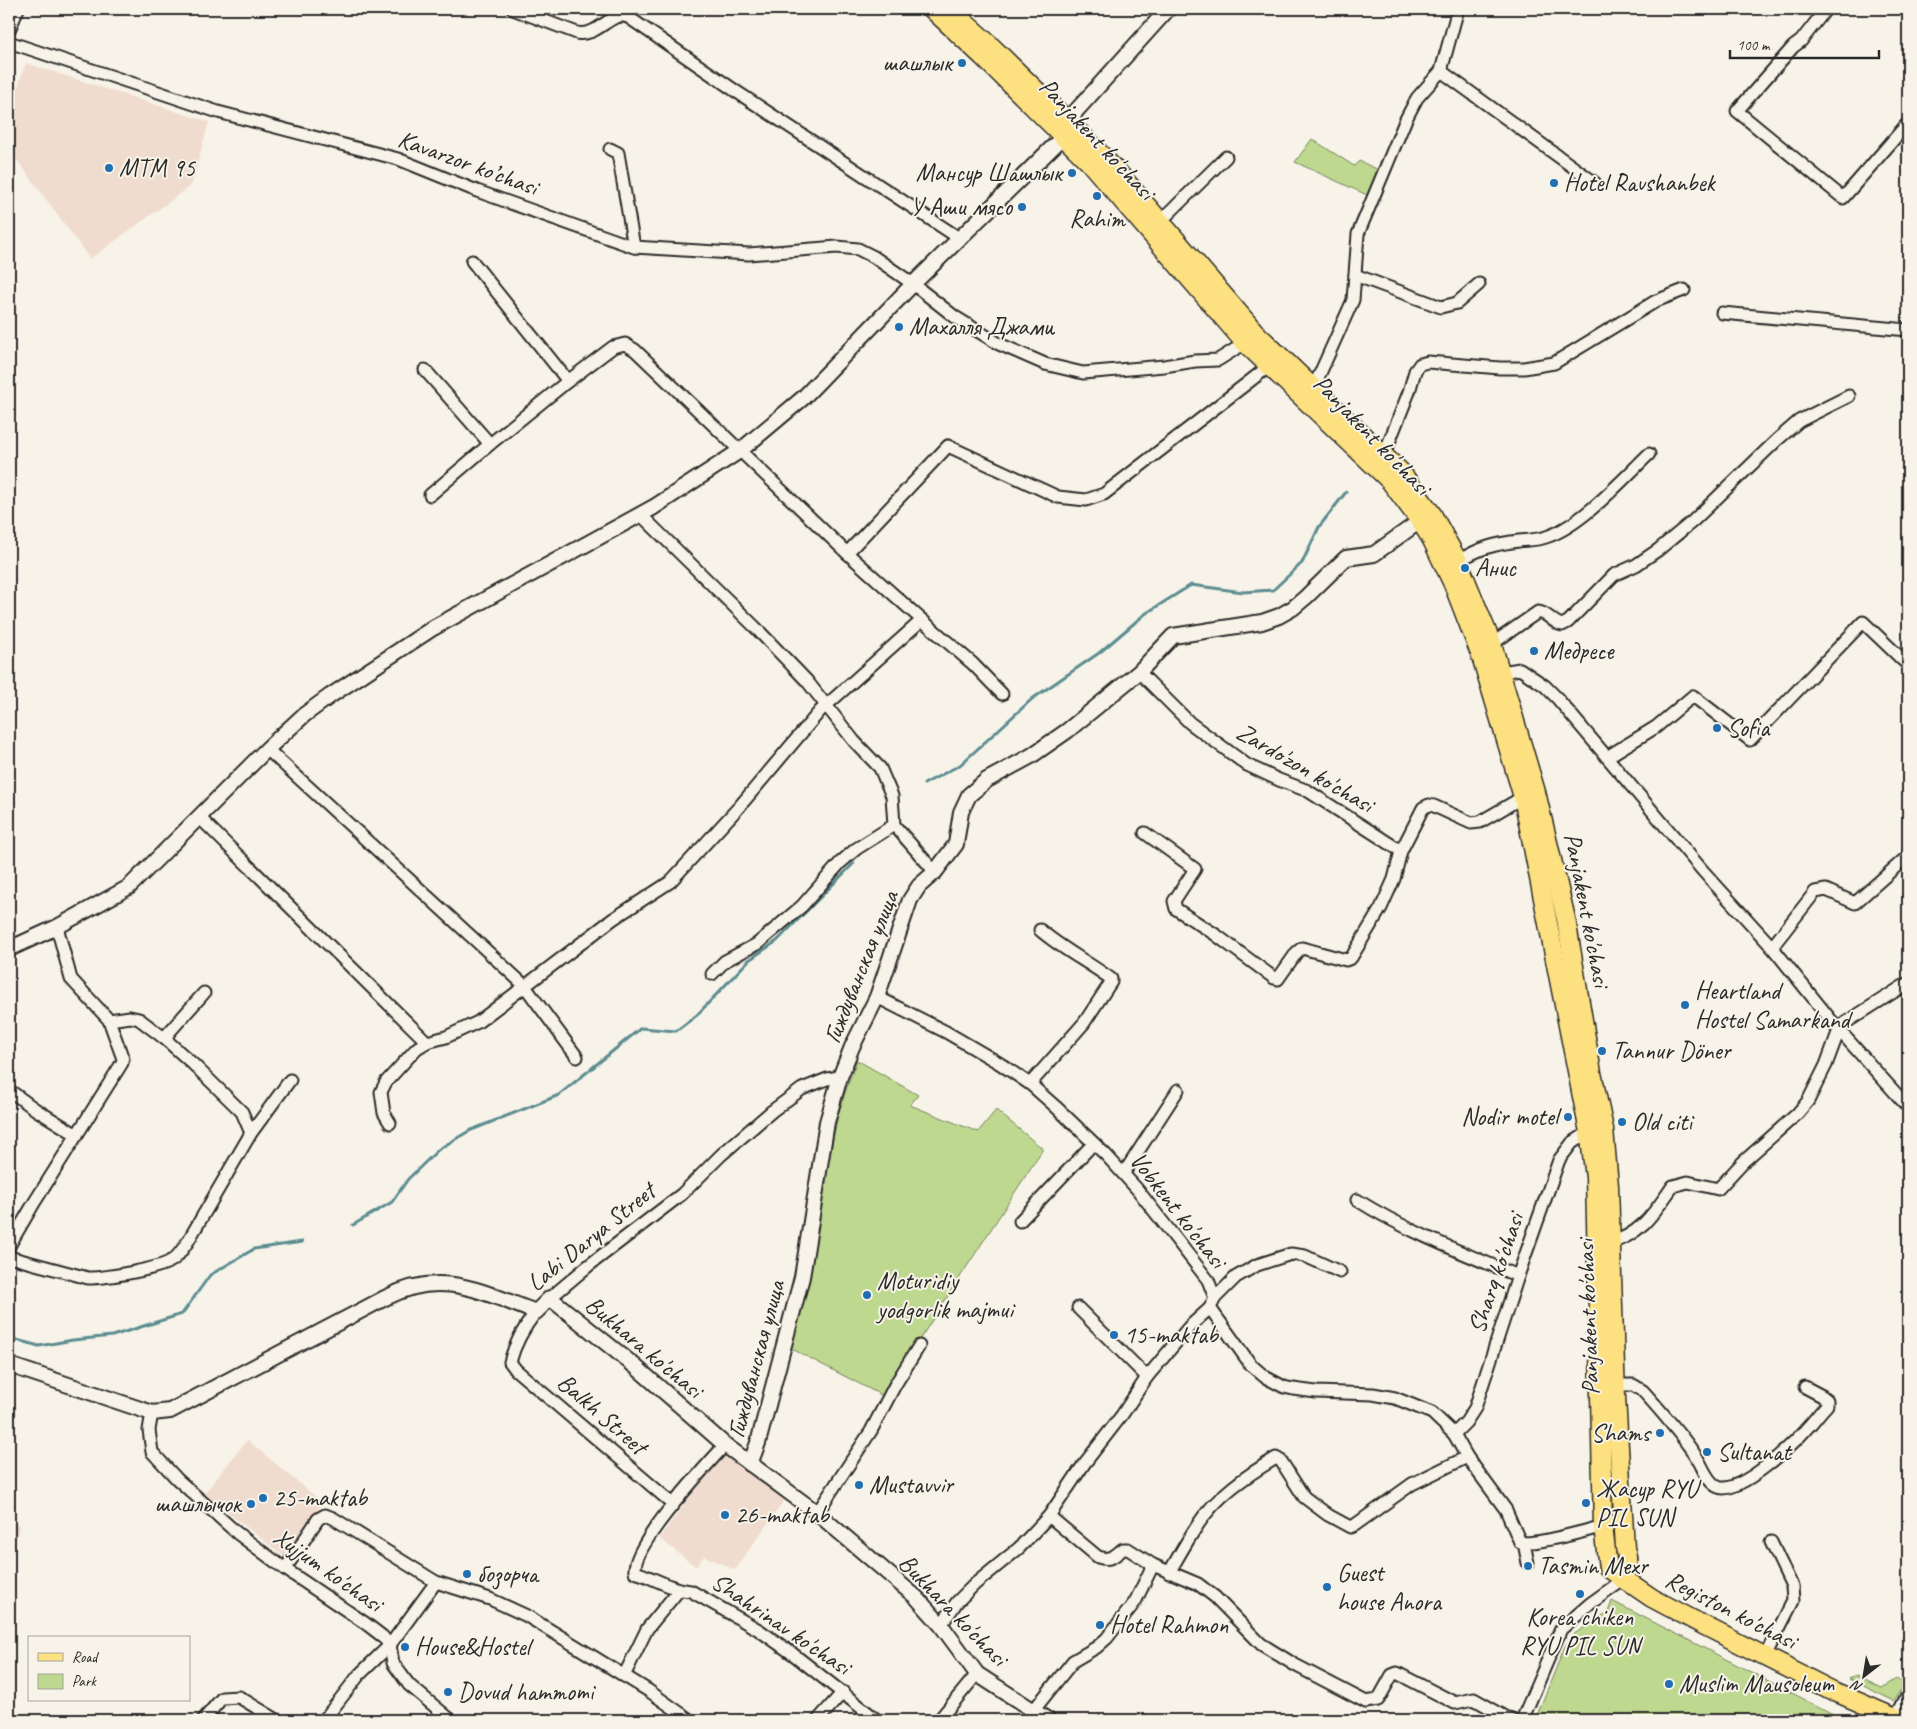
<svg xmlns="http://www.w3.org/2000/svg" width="1917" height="1729" viewBox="0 0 1917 1729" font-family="Caveat,sans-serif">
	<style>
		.built { fill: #f0dccf }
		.green { fill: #bed88f; stroke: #74825d }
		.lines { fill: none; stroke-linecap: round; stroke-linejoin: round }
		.stream { stroke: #5b8c90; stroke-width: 3 }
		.minor-casing { stroke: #2b2b2b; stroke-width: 15 }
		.tertiary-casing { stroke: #2b2b2b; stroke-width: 18 }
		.secondary-casing { stroke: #2b2b2b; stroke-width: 20 }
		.primary-casing { stroke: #2b2b2b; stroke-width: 21 }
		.minor { stroke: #f7f3e8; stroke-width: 11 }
		.tertiary { stroke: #f7f3e8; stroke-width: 14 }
		.secondary { stroke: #f7f3e8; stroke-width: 16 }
		.primary { stroke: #fde080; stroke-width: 18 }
		.poi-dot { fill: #1f6fb2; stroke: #f7f3e8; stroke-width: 2 }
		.labels { text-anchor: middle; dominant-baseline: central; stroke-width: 4; stroke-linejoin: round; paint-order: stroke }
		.poi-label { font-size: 25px; fill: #2b2b2b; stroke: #f7f3e8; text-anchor: start }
		.street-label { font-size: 25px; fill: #2b2b2b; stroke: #f7f3e8 }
	</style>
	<rect width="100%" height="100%" fill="#f7f3e8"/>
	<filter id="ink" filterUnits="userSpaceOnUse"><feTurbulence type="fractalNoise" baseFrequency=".02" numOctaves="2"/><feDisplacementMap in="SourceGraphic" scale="10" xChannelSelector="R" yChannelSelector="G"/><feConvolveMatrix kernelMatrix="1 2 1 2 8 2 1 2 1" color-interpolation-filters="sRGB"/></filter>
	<g filter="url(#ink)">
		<g class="built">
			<path d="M26 63 209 122 191 186 90 259 9 149V113Z"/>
			<path d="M247 1440 322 1502 310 1529 286 1558 204 1494Z"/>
			<path d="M728 1446 790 1492 735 1570 704 1556 696 1567 659 1538Z"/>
			<path d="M9 1522 20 1525 9 1567Z"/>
		</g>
		<g class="green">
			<path d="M1312 139 1354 166 1359 161 1379 170 1367 195 1295 162Z"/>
			<path d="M857 1060 918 1095 910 1105 978 1132 996 1110 1043 1149 883 1396 790 1348 838 1115 849 1081Z"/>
			<path d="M1612 1601 1833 1714 1838 1720H1535L1565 1646 1574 1634 1608 1612Z"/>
			<path d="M1856 1676 1882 1688 1896 1679 1904 1684 1894 1701 1849 1679Z"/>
		</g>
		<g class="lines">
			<g class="stream">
				<path d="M924 784 960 765 1032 699 1099 653 1145 614 1191 585 1243 592 1273 590 1302 563 1319 527 1346 492"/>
				<path d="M353 1225 392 1202 408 1179 439 1149 469 1131 559 1095 641 1028 676 1031 697 1015 749 960 777 941 854 863"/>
				<path d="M9 1338 39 1346 73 1340 112 1336 182 1314 210 1275 254 1249 302 1242"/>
			</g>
			<g class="minor-casing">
				<g id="minor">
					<path d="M513 9 577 33C599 37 609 11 628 17L737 92 959 238"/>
					<path d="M1826 9 1801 41 1793 47 1737 111 1843 198 1908 123"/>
					<path d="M9 30 18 9"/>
					<path d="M9 42 218 112 398 159 477 191 634 247 749 254 837 247 858 249 874 257 913 284 955 317 999 344 1045 364 1083 373 1164 366 1195 361 1218 360 1245 343"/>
					<path d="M1441 71 1595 183"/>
					<path d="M610 149 618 153 634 247"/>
					<path d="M1160 222 1226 157"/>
					<path d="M472 261 568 381"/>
					<path d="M1355 275 1441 307 1457 303 1479 284"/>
					<path d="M1722 313 1908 330"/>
					<path d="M1313 389 1353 300 1358 234 1406 119 1417 98 1441 71 1458 9"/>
					<path d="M1384 455 1409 392 1415 371 1420 364 1428 362 1500 368H1524L1554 363 1656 301 1684 290"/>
					<path d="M430 495 490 444"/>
					<path d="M640 514 755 627 807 681 854 741 880 768 892 796 894 825 935 872"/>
					<path d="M847 553 948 446 1058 497 1086 500 1104 494 1268 367"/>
					<path d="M1458 561C1480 548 1494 544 1519 541 1528 540 1537 540 1546 537 1581 526 1622 480 1649 454"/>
					<path d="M922 620 973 664 1002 694"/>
					<path d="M1492 644 1538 612C1548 613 1553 623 1562 625L1568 622 1614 575 1636 565 1658 550 1693 521 1777 440 1799 421 1849 396"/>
					<path d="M1139 672 1190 723 1247 765 1279 780 1308 791 1401 851 1394 879 1381 908 1351 958 1346 960 1302 948 1297 952 1278 979 1274 978 1216 935 1176 909 1174 901 1195 869 1145 833"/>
					<path d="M1501 672 1520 669 1545 686 1557 698 1703 871 1772 947 1839 1030 1908 1107"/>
					<path d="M267 749 524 985 577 1057"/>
					<path d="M1607 757 1656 727 1693 696 1750 740 1863 622 1908 665"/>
					<path d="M200 818 427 1042"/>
					<path d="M1401 851 1423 808 1429 805 1434 806 1471 823 1480 822 1523 797"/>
					<path d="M1772 947 1815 892 1826 890 1855 903 1908 856"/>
					<path d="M712 974 725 961 757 944 802 906 840 863 856 849 894 825"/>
					<path d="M877 997 946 1032 999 1063 1030 1084 1056 1107 1106 1155 1137 1189 1208 1280 1215 1298 1210 1308 1251 1365 1265 1377 1284 1387 1293 1389 1316 1392 1373 1394 1395 1398 1432 1413 1454 1434 1467 1457 1506 1510 1520 1542C1531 1546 1590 1530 1603 1526"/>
					<path d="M109 1020 130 1017 139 1019 164 1038 193 1064 242 1112 251 1133"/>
					<path d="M164 1038 204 993"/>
					<path d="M1030 1084 1084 1023 1111 982V979C1088 962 1062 949 1040 930"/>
					<path d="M9 1090 35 1109 77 1135"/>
					<path d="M390 1123 384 1113 381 1092 386 1082 417 1048 427 1042 446 1037 478 1022 613 919 670 882 739 807 820 711 922 620 847 553 635 350 625 344 613 347 568 381 490 444 425 370"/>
					<path d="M1124 1173 1178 1090"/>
					<path d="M1357 1200C1408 1232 1463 1253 1518 1276"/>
					<path d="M1020 1221 1093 1144"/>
					<path d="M1610 1243C1642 1234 1655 1211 1673 1186L1688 1182 1718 1189 1743 1162 1797 1114 1808 1101 1826 1065 1839 1030 1845 1023 1908 983"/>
					<path d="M9 1246 34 1203 122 1063 123 1059 109 1020 71 979 57 927"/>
					<path d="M9 1257 88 1278C104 1278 164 1269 175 1258 180 1254 183 1248 187 1243L251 1133 290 1080"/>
					<path d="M550 1298 588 1266 682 1194 721 1155 772 1111 802 1089 827 1079 840 1077"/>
					<path d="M1215 1298 1236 1277 1257 1265 1291 1254 1305 1256 1340 1272"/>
					<path d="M1078 1308 1147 1377"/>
					<path d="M536 1312C524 1327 515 1343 510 1362L516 1370 673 1504"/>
					<path d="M1616 1385H1633L1643 1391C1661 1411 1687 1440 1700 1463 1704 1471 1709 1483 1718 1487 1738 1496 1794 1444 1807 1428 1814 1421 1820 1412 1827 1405V1400L1822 1396 1805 1387"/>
					<path d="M152 1413 149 1430 152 1452 177 1479 237 1533 285 1569 365 1623 382 1636 390 1645 393 1663 409 1685 451 1720"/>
					<path d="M1454 1434 1466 1422 1475 1408 1518 1276 1559 1160 1572 1143 1589 1132"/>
					<path d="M725 1445C706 1466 631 1546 635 1572 653 1577 671 1590 691 1591L759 1630 793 1654 877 1720"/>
					<path d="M817 1513 871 1431 895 1385 919 1346"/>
					<path d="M1049 1516 1098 1557C1111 1561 1114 1556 1123 1549H1128L1153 1565 1198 1584 1215 1597 1261 1644 1295 1665 1366 1702 1378 1700 1392 1675 1397 1673 1455 1703 1474 1699 1511 1720"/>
					<path d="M1524 1543 1528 1563"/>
					<path d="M285 1569 318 1519 325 1515 333 1518 436 1582 490 1599 527 1616 649 1691 690 1720"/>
					<path d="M1169 1573C1178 1557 1187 1541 1197 1526 1216 1496 1246 1476 1276 1458L1281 1461 1304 1497 1328 1515 1350 1527 1355 1525 1412 1484 1467 1457"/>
					<path d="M941 1625 957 1602 975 1584 1019 1548 1049 1516 1084 1464 1122 1415 1147 1377 1189 1327 1210 1308"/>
					<path d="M1765 1656 1793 1601 1792 1586 1771 1542"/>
					<path d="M624 1676 647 1629 679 1590"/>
					<path d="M1033 1711 1073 1661 1097 1647 1107 1638 1135 1602 1153 1565"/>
					<path d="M203 1720 222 1698 239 1697 277 1720"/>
					<path d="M324 1720 359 1675 390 1645 436 1582"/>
					<path d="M818 1720 843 1692"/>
					<path d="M939 1720 977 1674"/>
					<path d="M1522 1720 1561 1629 1591 1603 1623 1580"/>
				</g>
			</g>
			<g class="tertiary-casing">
				<g id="tertiary">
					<path d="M9 949 57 927 129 887 267 749 304 715 330 696 433 628 654 507 741 450 803 398 913 284 1064 136 1076 111 1168 9"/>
					<path d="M9 1365 152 1413 170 1411 385 1298C442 1268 481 1292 536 1312L550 1298 636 1367 725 1445 817 1513 917 1598 941 1625 977 1674 1048 1720"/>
					<path d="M750 1464 758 1443 802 1277 827 1122 840 1077 852 1047 877 997 910 900 919 886 935 872 956 844 961 812 969 795 987 780 1031 756 1067 731 1139 672 1173 636 1262 622 1279 616 1293 608 1306 597 1346 558 1374 554 1420 521"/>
				</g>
			</g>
			<g class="secondary-casing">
				<path id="secondary" d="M1898 1719 1908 1699"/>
			</g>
			<g class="primary-casing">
				<g id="primary">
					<path d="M932 9 983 57 1089 162 1245 343 1390 481 1420 521 1432 540 1453 584 1481 656 1523 797 1589 1132 1595 1177 1603 1526 1608 1568 1652 1598 1703 1625 1833 1691 1900 1720"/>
					<path d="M950 9 988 43 1088 141 1124 179 1256 333 1401 472 1432 514 1458 561 1492 644 1536 792 1566 919 1592 1073 1604 1129 1609 1186 1616 1397 1625 1548C1629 1561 1628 1568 1623 1580"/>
				</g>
			</g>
			<use href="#minor" class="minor"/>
			<use href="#tertiary" class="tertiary"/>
			<use href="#secondary" class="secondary"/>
			<use href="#primary" class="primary"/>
		</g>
	</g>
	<g class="poi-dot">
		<circle cx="962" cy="63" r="5"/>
		<circle cx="109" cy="168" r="5"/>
		<circle cx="1072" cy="173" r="5"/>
		<circle cx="1554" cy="183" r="5"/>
		<circle cx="1097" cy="196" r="5"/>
		<circle cx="1022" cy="207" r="5"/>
		<circle cx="899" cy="327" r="5"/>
		<circle cx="1465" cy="568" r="5"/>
		<circle cx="1534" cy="651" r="5"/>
		<circle cx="1717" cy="728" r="5"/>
		<circle cx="1685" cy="1005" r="5"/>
		<circle cx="1602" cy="1051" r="5"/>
		<circle cx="1568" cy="1117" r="5"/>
		<circle cx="1622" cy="1122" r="5"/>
		<circle cx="867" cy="1295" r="5"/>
		<circle cx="1114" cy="1335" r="5"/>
		<circle cx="1660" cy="1433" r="5"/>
		<circle cx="1707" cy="1452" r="5"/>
		<circle cx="859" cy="1485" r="5"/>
		<circle cx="263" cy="1498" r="5"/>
		<circle cx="1586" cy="1503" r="5"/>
		<circle cx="251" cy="1504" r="5"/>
		<circle cx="725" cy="1515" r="5"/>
		<circle cx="1528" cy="1566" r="5"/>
		<circle cx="467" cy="1574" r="5"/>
		<circle cx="1327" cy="1587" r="5"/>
		<circle cx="1580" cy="1594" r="5"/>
		<circle cx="1100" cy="1625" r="5"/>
		<circle cx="405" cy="1647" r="5"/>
		<circle cx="1669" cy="1684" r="5"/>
		<circle cx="448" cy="1692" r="5"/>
	</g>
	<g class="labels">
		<g class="poi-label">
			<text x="952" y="63" text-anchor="end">шашлык</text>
			<text x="119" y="168">МТМ 95</text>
			<text x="1062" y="173" text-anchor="end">Мансур Шашлык</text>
			<text x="1564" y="183">Hotel Ravshanbek</text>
			<text x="1012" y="207" text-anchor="end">У Аши мясо</text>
			<text x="1097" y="219" text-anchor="middle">Rahim</text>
			<text x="909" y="327">Махалля Джами</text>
			<text x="1475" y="568">Анис</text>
			<text x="1544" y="651">Медресе</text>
			<text x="1727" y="728">Sofia</text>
			<text x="1695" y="991">Heartland<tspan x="1695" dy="29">Hostel Samarkand</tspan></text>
			<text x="1612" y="1051">Tannur Döner</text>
			<text x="1558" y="1117" text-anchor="end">Nodir motel</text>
			<text x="1632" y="1122">Old citi</text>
			<text x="877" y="1281">Moturidiy<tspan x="877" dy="29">yodgorlik majmui</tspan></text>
			<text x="1124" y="1335">15-maktab</text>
			<text x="1650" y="1433" text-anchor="end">Shams</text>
			<text x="1717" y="1452">Sultanat</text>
			<text x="869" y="1485">Mustavvir</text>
			<text x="1596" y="1489">Жасур RYU<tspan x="1596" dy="29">PIL SUN</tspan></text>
			<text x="273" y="1498">25-maktab</text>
			<text x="241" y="1504" text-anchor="end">шашлычок</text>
			<text x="735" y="1515">26-maktab</text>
			<text x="1538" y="1566">Tasmin Mexr</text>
			<text x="1337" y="1573">Guest<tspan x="1337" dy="29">house Anora</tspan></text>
			<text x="477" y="1574">бозорча</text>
			<text x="1580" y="1617" text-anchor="middle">Korea chiken<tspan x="1580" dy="29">RYU PIL SUN</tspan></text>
			<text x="1110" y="1625">Hotel Rahmon</text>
			<text x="415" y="1647">House&amp;Hostel</text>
			<text x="1679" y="1684">Muslim Mausoleum</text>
			<text x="458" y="1692">Dovud hammomi</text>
		</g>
		<g class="street-label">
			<text transform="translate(1097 139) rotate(47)">Panjakent ko'chasi</text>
			<text transform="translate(468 163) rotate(20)">Kavarzor ko’chasi</text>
			<text transform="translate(1372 435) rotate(46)">Panjakent ko'chasi</text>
			<text transform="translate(1305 768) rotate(30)">Zardo'zon ko'chasi</text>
			<text transform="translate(1587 910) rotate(79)">Panjakent ko'chasi</text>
			<text transform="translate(861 967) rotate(-68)">Гиждуванская улица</text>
			<text transform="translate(1178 1210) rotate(52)">Vobkent ko'chasi</text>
			<text transform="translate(591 1237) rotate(-39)">Labi Darya Street</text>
			<text transform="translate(1496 1273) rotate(-71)">Sharq ko'chasi</text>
			<text transform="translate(1588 1317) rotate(-92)">Panjakent ko'chasi</text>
			<text transform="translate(644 1347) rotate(40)">Bukhara ko'chasi</text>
			<text transform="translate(756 1359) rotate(-75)">Гиждуванская улица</text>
			<text transform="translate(602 1414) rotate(41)">Balkh Street</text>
			<text transform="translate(328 1570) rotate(35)">Xujjum ko'chasi</text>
			<text transform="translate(953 1610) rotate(46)">Bukhara ko'chasi</text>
			<text transform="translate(1731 1610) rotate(27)">Registon ko'chasi</text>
			<text transform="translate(781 1624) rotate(34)">Shahrinav ko'chasi</text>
		</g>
	</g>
	<rect width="1917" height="1729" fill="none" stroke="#f7f3e8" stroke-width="30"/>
	<rect x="15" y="15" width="1887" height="1699" fill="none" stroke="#2b2b2b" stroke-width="2" filter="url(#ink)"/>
	<rect x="28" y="1636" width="162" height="65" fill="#f7f3e8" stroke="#a5a39c"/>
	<rect x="38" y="1653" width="25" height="8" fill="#fde080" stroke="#a5a39c"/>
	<text x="72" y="1662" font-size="15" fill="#2b2b2b">Road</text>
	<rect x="38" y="1674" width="25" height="15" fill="#bed88f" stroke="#a5a39c"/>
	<text x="72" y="1686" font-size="15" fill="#2b2b2b">Park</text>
	<g transform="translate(1864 1676) rotate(211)" stroke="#f7f3e8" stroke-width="4" paint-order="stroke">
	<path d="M0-4L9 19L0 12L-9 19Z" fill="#2b2b2b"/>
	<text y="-8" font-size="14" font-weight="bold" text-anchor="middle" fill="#2b2b2b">N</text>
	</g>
	<path d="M1730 50v8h149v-8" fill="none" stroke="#2b2b2b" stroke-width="2.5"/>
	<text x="1737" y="50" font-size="15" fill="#2b2b2b" stroke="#f7f3e8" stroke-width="4" paint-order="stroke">100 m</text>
</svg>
